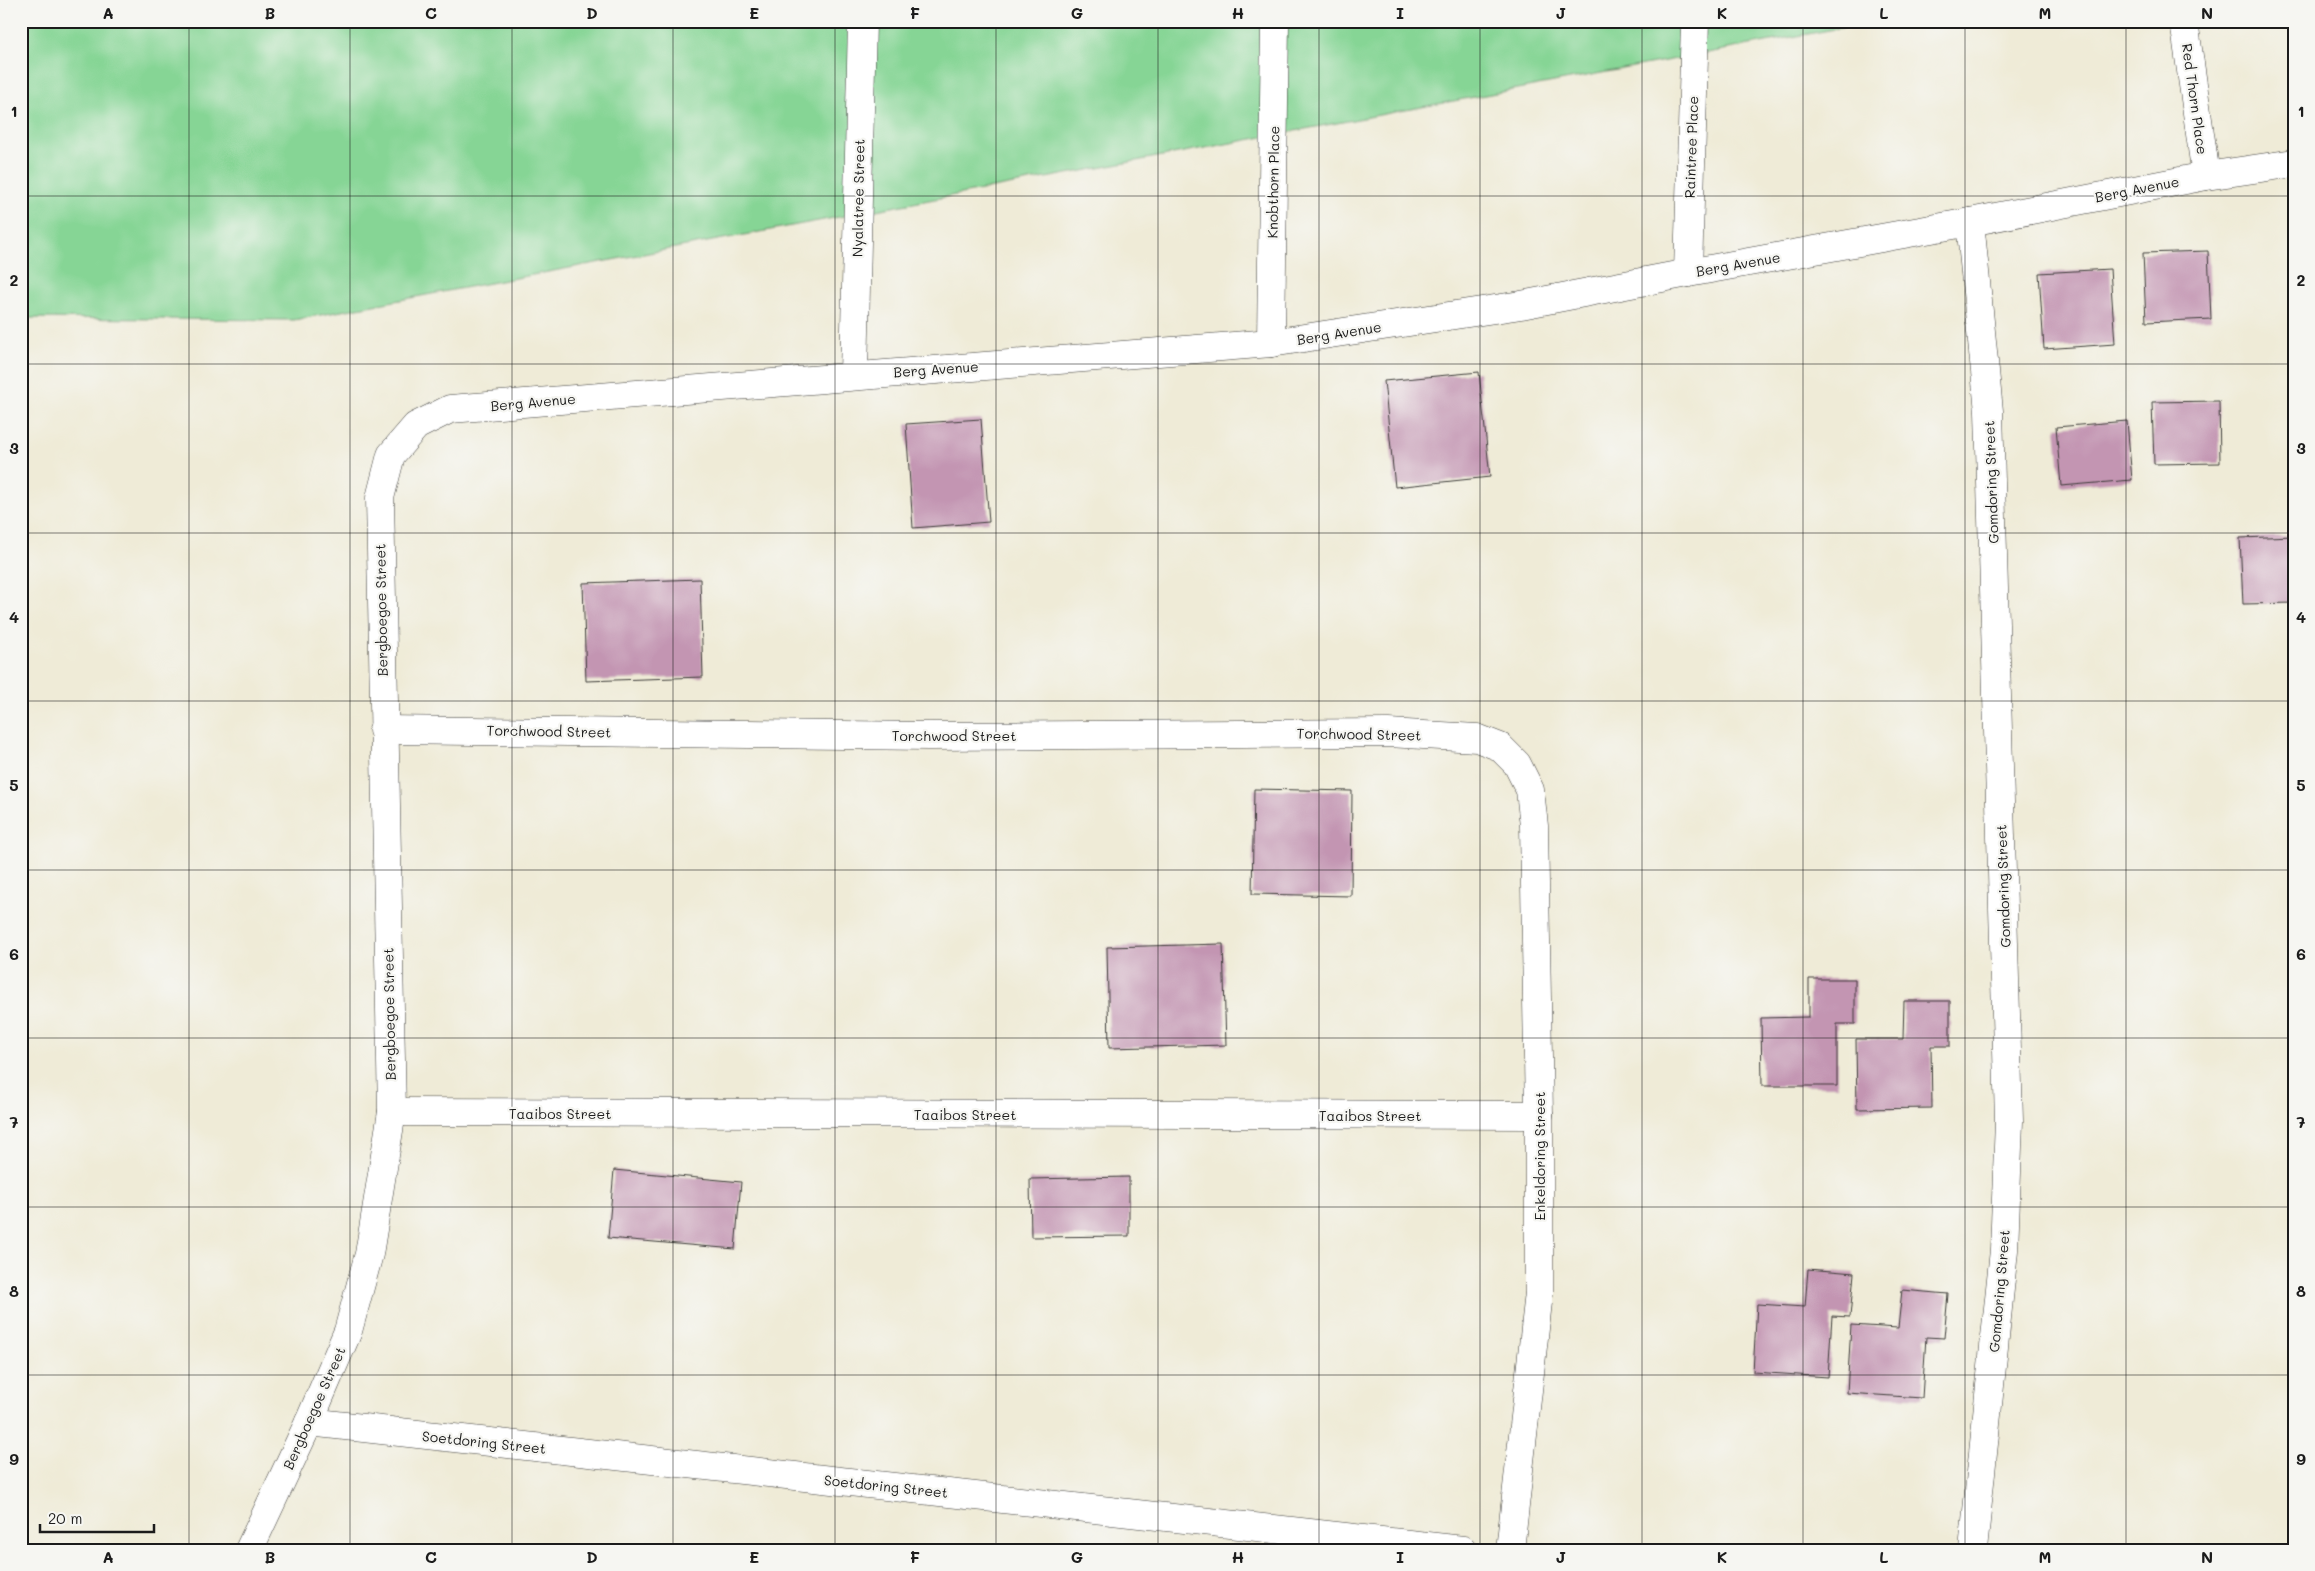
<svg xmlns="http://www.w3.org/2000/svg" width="2315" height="1571" viewBox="0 0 2315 1571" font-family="Mali,sans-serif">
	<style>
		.green { fill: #86d595; stroke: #517858 }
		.building { fill: #c395b2 }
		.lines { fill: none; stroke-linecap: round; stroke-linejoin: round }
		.street-casing { stroke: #3c3b38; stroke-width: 29 }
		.street { stroke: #fff; stroke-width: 28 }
		.grid { fill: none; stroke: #1c1c1c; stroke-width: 1; stroke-opacity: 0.55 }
		.labels { text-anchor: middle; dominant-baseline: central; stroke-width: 4.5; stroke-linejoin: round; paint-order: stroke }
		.street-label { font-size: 14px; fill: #1c1c1c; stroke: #f6f6f2 }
		.neatline { fill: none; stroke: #1c1c1c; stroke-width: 2 }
		.grid-label { font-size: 16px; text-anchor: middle; font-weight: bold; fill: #1c1c1c }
	</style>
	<rect width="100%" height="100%" fill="#f6f6f2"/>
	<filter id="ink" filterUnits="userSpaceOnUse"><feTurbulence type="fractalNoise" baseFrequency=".02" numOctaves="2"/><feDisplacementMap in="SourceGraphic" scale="10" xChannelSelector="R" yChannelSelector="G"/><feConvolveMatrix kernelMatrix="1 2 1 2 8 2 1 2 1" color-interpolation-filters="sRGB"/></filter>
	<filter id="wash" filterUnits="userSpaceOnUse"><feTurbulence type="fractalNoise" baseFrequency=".0096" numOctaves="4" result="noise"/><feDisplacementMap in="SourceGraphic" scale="20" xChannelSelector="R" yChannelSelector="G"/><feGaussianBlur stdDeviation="1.12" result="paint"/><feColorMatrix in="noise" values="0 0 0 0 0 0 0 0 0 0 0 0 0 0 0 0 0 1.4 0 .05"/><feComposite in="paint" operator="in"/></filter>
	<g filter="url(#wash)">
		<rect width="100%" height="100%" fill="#efebd7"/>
		<path class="green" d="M21 21H1877L294 320 21 318Z"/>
		<g id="blocks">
			<g class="building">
				<path d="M2208 251 2211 319 2146 322 2143 253Z"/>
				<path d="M2110 269 2115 344 2044 349 2039 273Z"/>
				<path d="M1479 372 1490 477 1395 487 1384 381Z"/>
				<path d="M2219 401 2220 463 2154 464 2152 402Z"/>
				<path d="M981 419 989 522 913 528 906 424Z"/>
				<path d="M2127 421 2132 480 2061 486 2056 427Z"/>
				<path d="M2294 536V603L2243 604 2240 538Z"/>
				<path d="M700 579 703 677 586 681 583 583Z"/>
				<path d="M1254 789 1352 791 1351 896 1252 894Z"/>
				<path d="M1223 944 1226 1045 1109 1048 1107 947Z"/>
				<path d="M1809 979H1855V1024H1837V1086H1762L1761 1018 1809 1017Z"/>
				<path d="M1904 1001H1950V1046H1931L1932 1108 1857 1109 1856 1039H1903Z"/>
				<path d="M614 1170 741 1182 735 1249 608 1238Z"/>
				<path d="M1129 1177V1236L1031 1237 1030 1179Z"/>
				<path d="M1808 1269 1854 1273 1850 1317 1832 1316 1828 1377 1753 1372 1757 1304 1805 1307Z"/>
				<path d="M1902 1290 1948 1294 1944 1338 1926 1337 1922 1398 1847 1393 1851 1325 1898 1328Z"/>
			</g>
		</g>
	</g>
	<g filter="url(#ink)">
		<use href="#blocks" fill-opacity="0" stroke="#3c3b38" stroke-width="1"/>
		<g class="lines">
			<g class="street-casing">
				<g id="street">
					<path d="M2184 21 2206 176"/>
					<path d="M1970 222 1989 411 2009 1121 2004 1250 1973 1550"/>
					<path d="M1688 273 1695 21"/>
					<path d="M1271 343 1275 21"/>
					<path d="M854 375 862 21"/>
					<path d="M383 730 929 736 1388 733 1477 738 1500 747 1517 764 1530 790 1534 826 1539 1115V1293L1510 1550"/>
					<path d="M392 1112 1539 1115"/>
					<path d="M309 1422 1463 1550"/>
					<path d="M249 1550 309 1422 348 1331 369 1254 392 1112 380 498 391 455 416 426 450 409 1271 343 1521 305 1688 273 1970 222 2206 176 2294 163"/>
				</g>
			</g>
			<use href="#street" class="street"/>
		</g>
	</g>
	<path class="grid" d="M189 21V1550M350 21V1550M512 21V1550M673 21V1550M835 21V1550M996 21V1550M1158 21V1550M1319 21V1550M1480 21V1550M1642 21V1550M1803 21V1550M1965 21V1550M2126 21V1550M21 196H2294M21 364H2294M21 533H2294M21 701H2294M21 870H2294M21 1038H2294M21 1207H2294M21 1375H2294"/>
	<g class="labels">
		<g class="street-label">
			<text transform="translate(2195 99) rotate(82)">Red Thorn Place</text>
			<text transform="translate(1691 147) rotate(-88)">Raintree Place</text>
			<text transform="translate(1273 182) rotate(-89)">Knobthorn Place</text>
			<text transform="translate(2137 189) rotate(-11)">Berg Avenue</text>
			<text transform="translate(858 198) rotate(-89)">Nyalatree Street</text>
			<text transform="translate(1738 264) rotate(-10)">Berg Avenue</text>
			<text transform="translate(1339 333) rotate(-9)">Berg Avenue</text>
			<text transform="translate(936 369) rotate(-4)">Berg Avenue</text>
			<text transform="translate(533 402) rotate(-5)">Berg Avenue</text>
			<text transform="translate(1991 482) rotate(-92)">Gomdoring Street</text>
			<text transform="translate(381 610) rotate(-91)">Bergboegoe Street</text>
			<text transform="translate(549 731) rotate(1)">Torchwood Street</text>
			<text transform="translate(1359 734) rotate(1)">Torchwood Street</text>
			<text x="954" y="735">Torchwood Street</text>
			<text transform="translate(2003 886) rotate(-92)">Gomdoring Street</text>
			<text transform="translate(389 1014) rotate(-91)">Bergboegoe Street</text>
			<text x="560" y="1113">Taaibos Street</text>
			<text x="965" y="1114">Taaibos Street</text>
			<text x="1370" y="1115">Taaibos Street</text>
			<text transform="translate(1539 1156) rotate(-90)">Enkeldoring Street</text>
			<text transform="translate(1999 1291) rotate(-85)">Gomdoring Street</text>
			<text transform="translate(314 1408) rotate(-66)">Bergboegoe Street</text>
			<text transform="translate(484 1442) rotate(6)">Soetdoring Street</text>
			<text transform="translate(886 1486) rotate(6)">Soetdoring Street</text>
		</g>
	</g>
	<rect width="2315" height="1571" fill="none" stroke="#f6f6f2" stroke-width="55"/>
	<path d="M40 1524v8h114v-8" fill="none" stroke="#1c1c1c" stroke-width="2.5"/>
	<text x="48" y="1524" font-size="15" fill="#1c1c1c" stroke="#f6f6f2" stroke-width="4" paint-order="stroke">20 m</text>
	<rect x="28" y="28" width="2260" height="1516" class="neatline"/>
	<g class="grid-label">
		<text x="108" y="19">A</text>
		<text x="270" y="19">B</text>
		<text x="431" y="19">C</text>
		<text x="592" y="19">D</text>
		<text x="754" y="19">E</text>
		<text x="915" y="19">F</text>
		<text x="1077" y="19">G</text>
		<text x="1238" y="19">H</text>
		<text x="1400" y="19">I</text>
		<text x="1561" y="19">J</text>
		<text x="1722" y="19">K</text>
		<text x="1884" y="19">L</text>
		<text x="2045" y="19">M</text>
		<text x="2207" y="19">N</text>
		<text x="14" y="117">1</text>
		<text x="2301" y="117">1</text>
		<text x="14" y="286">2</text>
		<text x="2301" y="286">2</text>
		<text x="14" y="454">3</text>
		<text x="2301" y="454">3</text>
		<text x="14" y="623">4</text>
		<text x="2301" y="623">4</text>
		<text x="14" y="791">5</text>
		<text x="2301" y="791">5</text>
		<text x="14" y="960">6</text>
		<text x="2301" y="960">6</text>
		<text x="14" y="1128">7</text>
		<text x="2301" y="1128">7</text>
		<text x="14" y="1297">8</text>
		<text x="2301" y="1297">8</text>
		<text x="14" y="1465">9</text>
		<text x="2301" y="1465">9</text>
		<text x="108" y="1563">A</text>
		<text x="270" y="1563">B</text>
		<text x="431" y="1563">C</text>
		<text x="592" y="1563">D</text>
		<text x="754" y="1563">E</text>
		<text x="915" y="1563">F</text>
		<text x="1077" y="1563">G</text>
		<text x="1238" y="1563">H</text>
		<text x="1400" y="1563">I</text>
		<text x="1561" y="1563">J</text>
		<text x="1722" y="1563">K</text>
		<text x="1884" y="1563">L</text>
		<text x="2045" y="1563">M</text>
		<text x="2207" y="1563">N</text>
	</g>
</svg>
